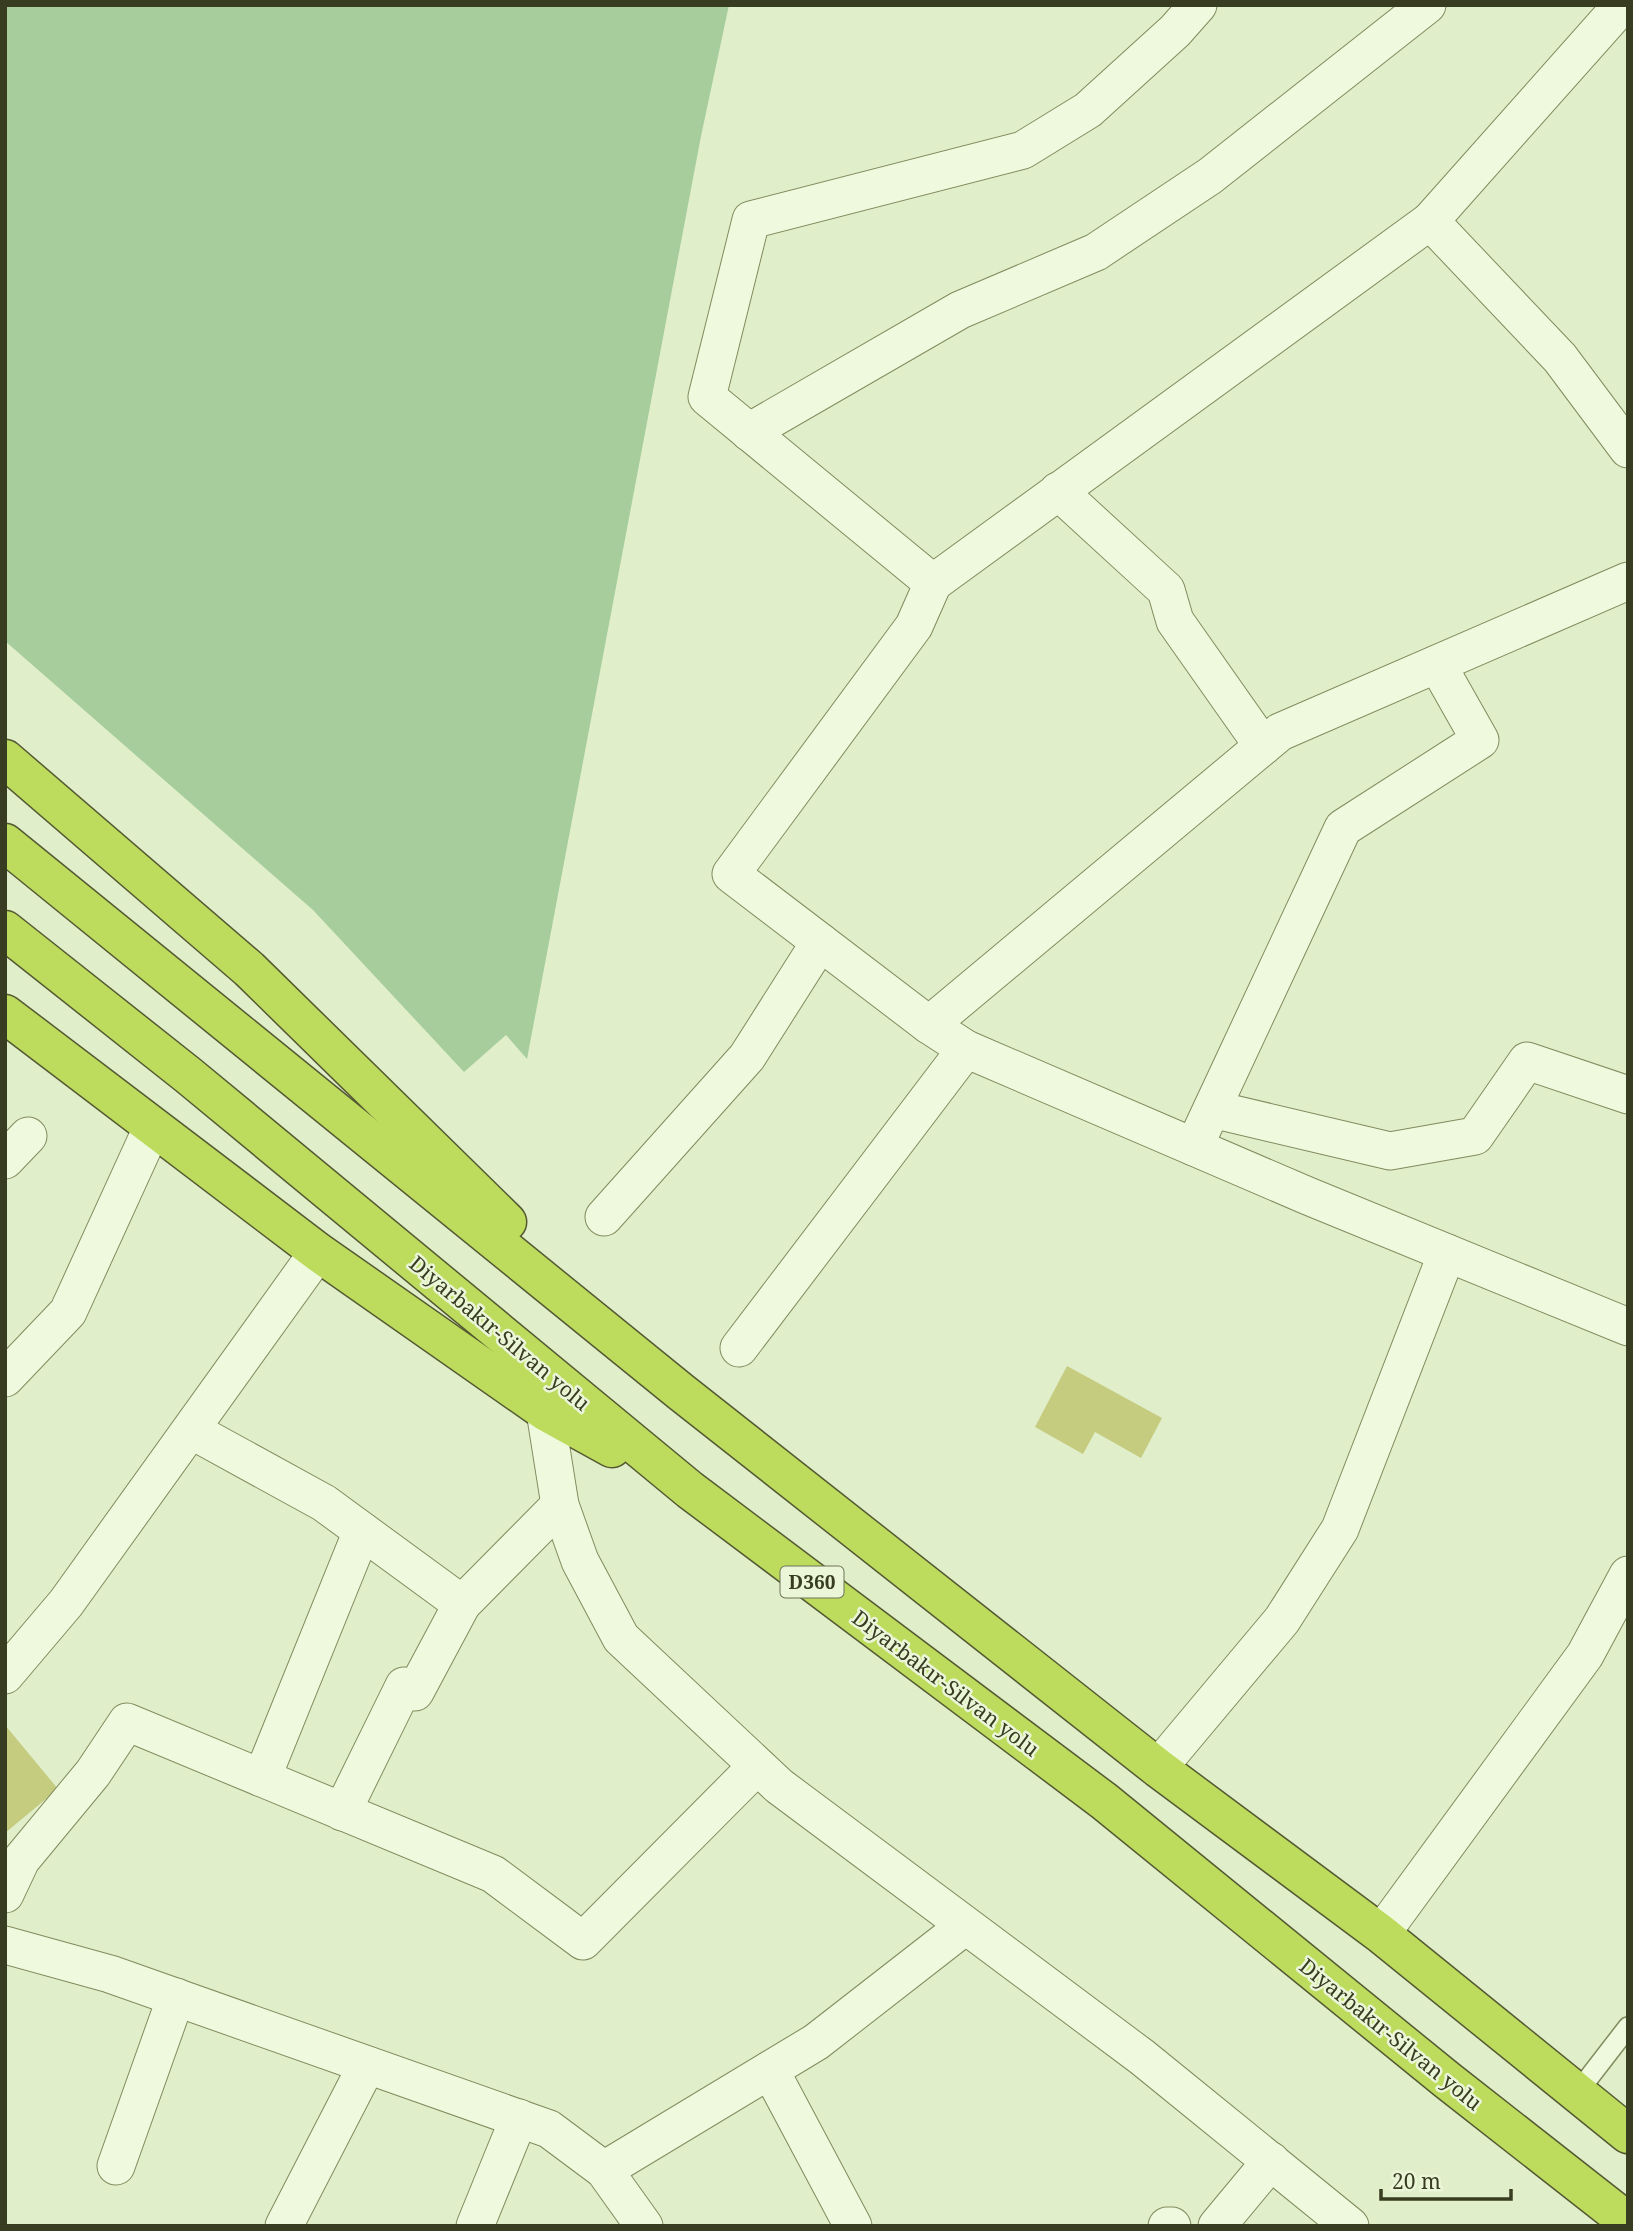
<svg xmlns="http://www.w3.org/2000/svg" width="1633" height="2231" viewBox="0 0 1633 2231" font-family="'Noto Serif',serif">
	<style>
		.green { fill: #a7cd9d }
		.building { fill: #c5cc80 }
		.lines { fill: none; stroke-linecap: round; stroke-linejoin: round }
		.lane-casing { stroke: #828b5e; stroke-width: 22 }
		.street-casing { stroke: #828b5e; stroke-width: 39 }
		.highway-casing { stroke: #545932; stroke-width: 41 }
		.lane { stroke: #eef9dd; stroke-width: 19 }
		.street { stroke: #eef9dd; stroke-width: 37 }
		.highway { stroke: #bddb5d; stroke-width: 38 }
		.labels { text-anchor: middle; dominant-baseline: central; stroke-width: 5; stroke-linejoin: round; paint-order: stroke }
		.shield { fill: #ebf6d9; stroke: #6e7458; stroke-width: 2 }
		.shield-label { font-size: 19px; font-weight: bold; fill: #383c21 }
		.street-label { font-size: 21px; fill: #383c21; stroke: #ebf6d9 }
	</style>
	<rect width="100%" height="100%" fill="#e0eec9"/>
	<path class="green" d="M5 5H729L701 136 527 1059 506 1035 464 1072 313 910 5 641Z"/>
	<g class="building">
		<path d="M1067 1366 1162 1418 1141 1458 1095 1432 1083 1454 1035 1427Z"/>
		<path d="M5 1725 58 1789 5 1833Z"/>
	</g>
	<g class="lines">
		<g class="lane-casing">
			<path id="lane" d="M1577 2093 1628 2027"/>
		</g>
		<g class="street-casing">
			<g id="street">
				<path d="M1622 5 1430 221 933 583 914 626 731 874 929 1025 966 1049 1308 1196 1628 1327"/>
				<path d="M1430 221 1560 358 1628 449"/>
				<path d="M749 432 960 310 1096 252 1210 176 1427 5"/>
				<path d="M1058 491 1166 590 1175 621 1263 746"/>
				<path d="M933 583 707 397 751 220 1023 150 1088 110 1175 31 1198 5"/>
				<path d="M929 1025 1280 732 1628 581"/>
				<path d="M1212 1109 1390 1151 1475 1136 1527 1061 1628 1095"/>
				<path d="M1194 1147 1343 828 1480 740 1437 664"/>
				<path d="M5 1160 28 1136"/>
				<path d="M604 1217 747 1057 820 942"/>
				<path d="M739 1348 966 1049"/>
				<path d="M5 1378 68 1312 152 1128"/>
				<path d="M545 1411 560 1505 580 1561 621 1638 779 1786 1142 2057 1350 2226"/>
				<path d="M191 1430 324 1503 462 1604"/>
				<path d="M5 1675 66 1603 318 1252"/>
				<path d="M1158 1768 1282 1620 1340 1529 1447 1253"/>
				<path d="M262 1778 362 1531"/>
				<path d="M342 1812 404 1686 415 1692 462 1604 560 1505"/>
				<path d="M5 1894 21 1860 93 1773 127 1722 493 1874 583 1941 757 1766"/>
				<path d="M1381 1934 1585 1655 1628 1575"/>
				<path d="M5 1945 110 1974 549 2129 604 2170 644 2226"/>
				<path d="M770 2070 853 2226"/>
				<path d="M116 2166 176 1997"/>
				<path d="M604 2170 816 2042 965 1926"/>
				<path d="M284 2226 367 2065"/>
				<path d="M475 2226 519 2118"/>
				<path d="M1167 2226H1172"/>
				<path d="M1217 2226 1271 2161"/>
			</g>
		</g>
		<g class="highway-casing">
			<g id="highway">
				<path d="M5 759 249 969 507 1222"/>
				<path d="M5 843 681 1392 1158 1768 1381 1934 1628 2134"/>
				<path d="M5 930 188 1075 690 1490 1104 1801 1447 2080 1628 2222"/>
				<path d="M5 1014 318 1252 545 1411 612 1448"/>
			</g>
		</g>
		<use href="#lane" class="lane"/>
		<use href="#street" class="street"/>
		<use href="#highway" class="highway"/>
	</g>
	<g class="labels">
		<rect class="shield" x="780.5" y="1566.5" width="63" height="31" rx="5"/>
		<g class="shield-label">
			<text x="812" y="1582">D360</text>
		</g>
		<g class="street-label">
			<text transform="translate(500 1333) rotate(40)">Diyarbakır-Silvan yolu</text>
			<text transform="translate(946 1683) rotate(37)">Diyarbakır-Silvan yolu</text>
			<text transform="translate(1391 2034) rotate(39)">Diyarbakır-Silvan yolu</text>
		</g>
	</g>
	<rect width="1633" height="2231" fill="none" stroke="#383c21" stroke-width="14"/>
	<path d="M1381 2189v10h130v-10" fill="none" stroke="#383c21" stroke-width="3.5"/>
	<text x="1392" y="2189" font-size="21" fill="#383c21" stroke="#ebf6d9" stroke-width="5" paint-order="stroke">20 m</text>
</svg>
